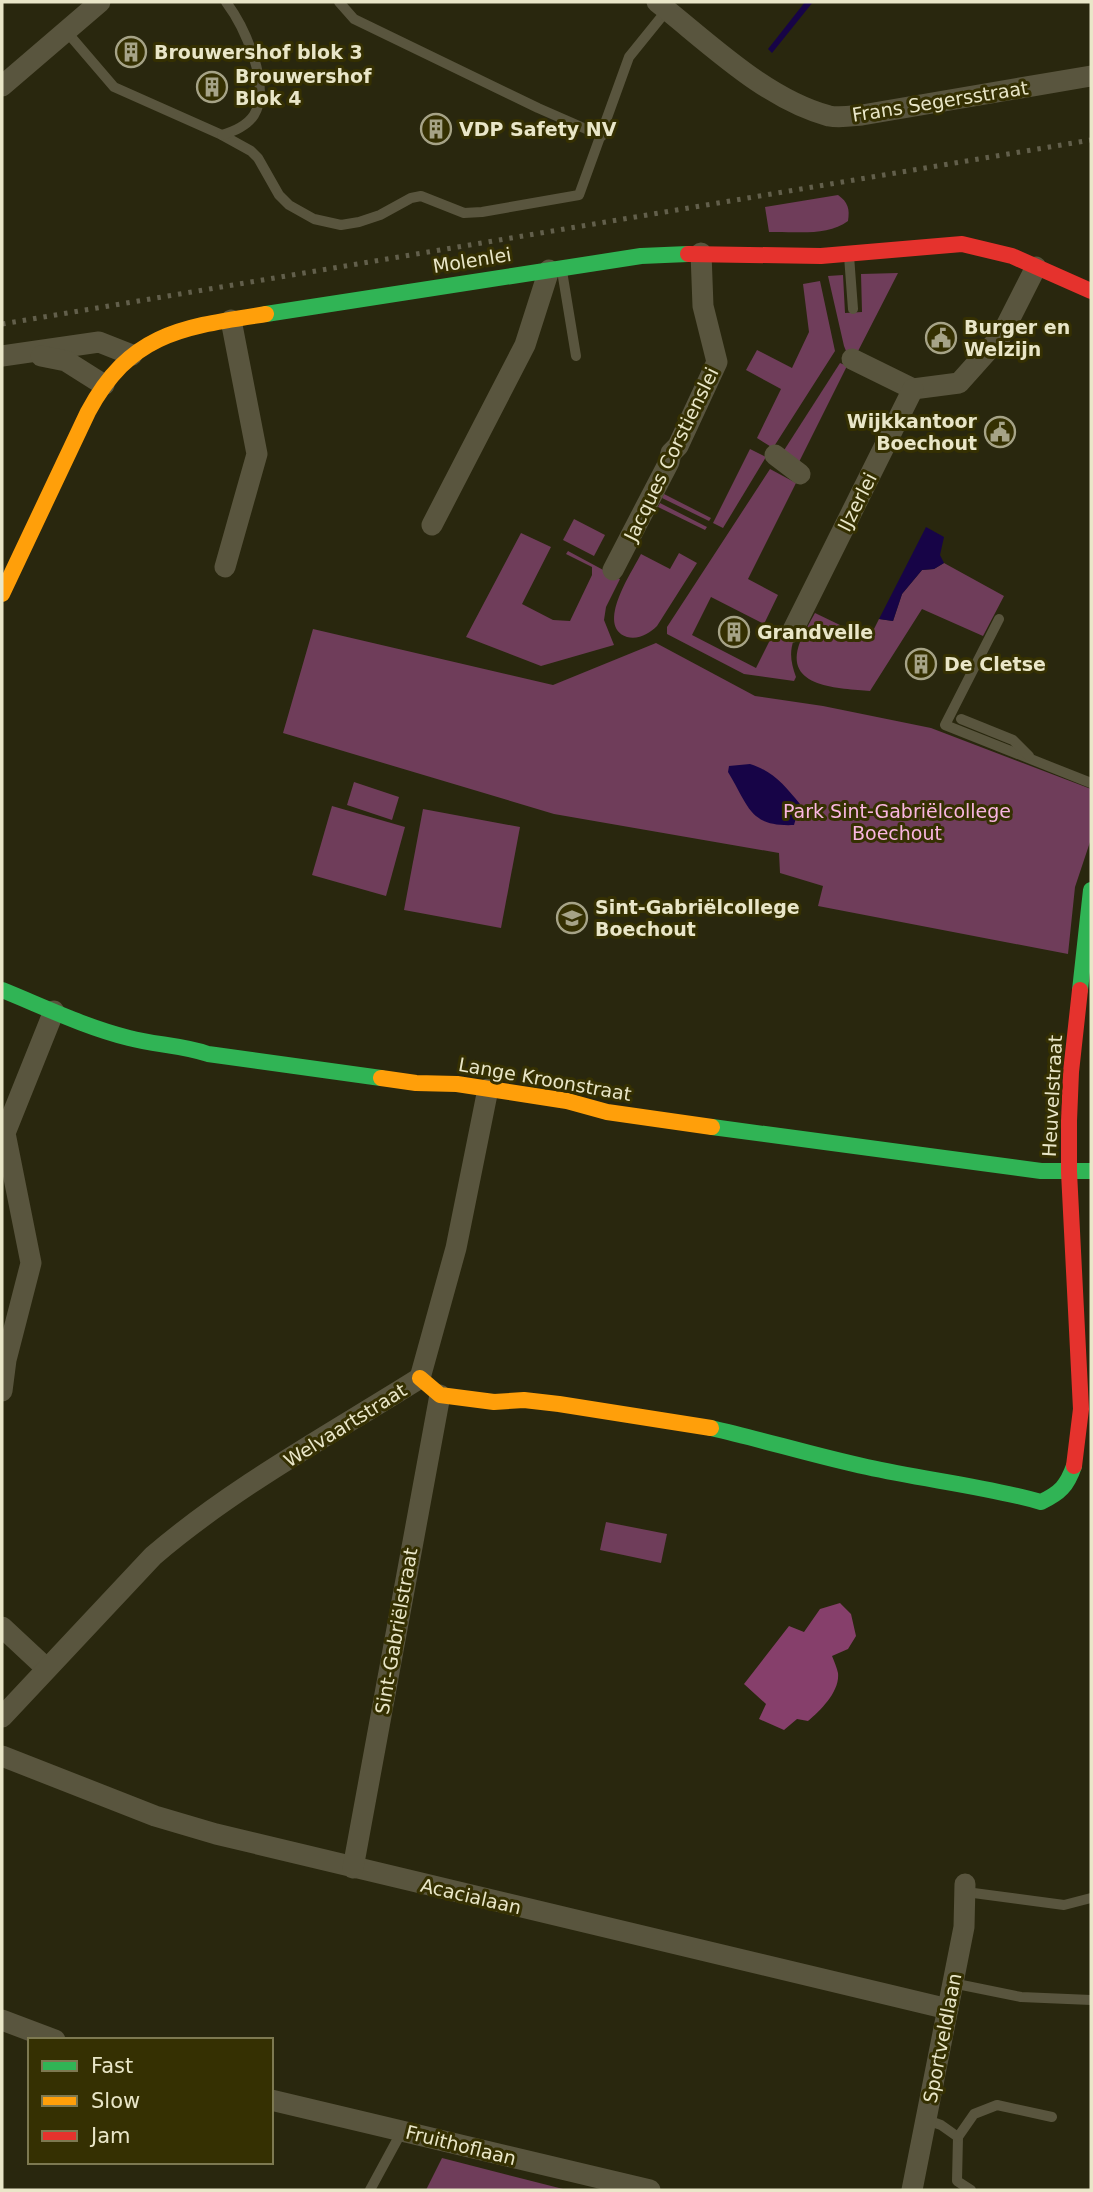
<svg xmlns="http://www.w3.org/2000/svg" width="1093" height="2192" viewBox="0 0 1093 2192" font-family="'DejaVu Sans',sans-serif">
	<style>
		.green { fill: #6f3d5a }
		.forest { fill: #863f6b }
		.water { fill: #170447 }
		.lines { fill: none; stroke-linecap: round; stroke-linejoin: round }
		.lane { stroke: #59553e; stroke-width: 10 }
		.street { stroke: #59553e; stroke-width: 21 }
		.fast { stroke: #30b455; stroke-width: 16 }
		.slow { stroke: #ff9f0a; stroke-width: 16 }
		.jam { stroke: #e5322d; stroke-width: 16 }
		.rail { stroke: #625f4b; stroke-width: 5; stroke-dasharray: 3.5 7; stroke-linecap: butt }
		.labels { text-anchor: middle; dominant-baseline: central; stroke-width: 6; stroke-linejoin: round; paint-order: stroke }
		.poi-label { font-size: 19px; font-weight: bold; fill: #e9e6c8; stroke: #353002; text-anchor: start }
		.street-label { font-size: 19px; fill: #e9e6c8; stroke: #353002 }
		.park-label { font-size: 19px; fill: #fab6e0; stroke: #353002 }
	</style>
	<rect width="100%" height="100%" fill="#29270e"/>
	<g class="green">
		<path d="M838 195C848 202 850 209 848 221 827 237 794 231 769 232L765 207Z"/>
		<path d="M898 273 855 357 846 351 844 346 828 276 843 275 845 313 862 312 861 274Z"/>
		<path d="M820 281 835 351 773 448 757 438 781 389 746 370 757 350 792 368 809 332 803 284Z"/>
		<path d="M840 363 847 366 799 462 781 455Z"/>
		<path d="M750 449 766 457 723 528 713 523Z"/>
		<path d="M770 469 796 483 748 579 778 595 764 624 711 597 692 635 756 668 775 630 794 639C789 653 791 663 796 677L794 681 744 674 667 634V627Z"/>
		<path d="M664 494 711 518 709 521 662 498Z"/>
		<path d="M660 503 707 527 705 530 658 507Z"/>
		<path d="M574 519 605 535 594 556 563 540Z"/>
		<path d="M521 533 551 547 522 604 553 620 570 621 592 575V567L566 554 568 551 620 579 606 607 604 620 614 645 541 666 466 637Z"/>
		<path d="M679 553 697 563 657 626C650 633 639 640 627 637 595 626 632 572 641 554L670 569Z"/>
		<path d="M944 563 1004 596 983 636 922 609 870 691C841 688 782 689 800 642 804 632 810 622 815 613L869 639 879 619 893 621 902 594 922 570 934 569Z"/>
		<path d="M313 629 553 685 656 643 755 696 823 706 931 728 1091 789V839L1075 887 1068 954 818 906 823 886 780 873 779 853 554 814 283 733Z"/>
		<path d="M354 782 399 797 392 820 347 805Z"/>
		<path d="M332 806 405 827 386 896 312 875Z"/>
		<path d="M423 809 520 827 501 928 404 910Z"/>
		<path d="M606 1522 667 1534 661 1563 600 1550Z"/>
		<path d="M442 2158 567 2190H426Z"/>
	</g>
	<path class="forest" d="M840 1603 851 1614 856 1636 848 1649 832 1656C834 1661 837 1668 838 1673 840 1691 821 1710 808 1721L797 1719 784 1730 759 1719 766 1704 744 1684 789 1626 804 1632 820 1609Z"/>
	<g class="water">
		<path d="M805 2H813L772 53 768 49Z"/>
		<path d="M926 527 944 537 940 555 944 563 934 569 922 570 902 594 893 621 879 619Z"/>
		<path d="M750 764C773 771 785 786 800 804L794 825C749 827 749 806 728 772L729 766Z"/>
	</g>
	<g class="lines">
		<g class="lane">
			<path d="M339 2 354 19 538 108 602 136"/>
			<path d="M66 31 114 87 222 135 251 151 258 158 279 195 289 205 314 219 341 225 359 222 380 215 411 198 421 196 464 213 482 212 579 195 629 57 667 10"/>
			<path d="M222 135C234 131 247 126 254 115 272 86 244 26 226 2"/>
			<path d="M849 256 853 309"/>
			<path d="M562 271 576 356"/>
			<path d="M999 619 945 725 1091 783"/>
			<path d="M961 719 1013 740 1029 756"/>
			<path d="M966 1892 1064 1905 1091 1898"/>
			<path d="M952 1983 1021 1997 1091 2000"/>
			<path d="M927 2120 941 2125 958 2137 957 2181 971 2190"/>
			<path d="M958 2137 974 2114 997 2105 1052 2117"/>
			<path d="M370 2190 402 2131"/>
		</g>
		<g class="street">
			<path d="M657 2C708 42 765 99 829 116 840 118 851 116 862 115L1091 76"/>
			<path d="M2 86 100 2"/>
			<path d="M2 356 99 342 132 355"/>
			<path d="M41 356 66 361 104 385"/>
			<path d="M852 359 913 389"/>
			<path d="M913 389 959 383 1001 336 1036 267"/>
			<path d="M775 455 800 474"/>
			<path d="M432 525 525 345 549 270"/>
			<path d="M225 567 257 454 231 320"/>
			<path d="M613 570 669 462 671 453 678 446 717 362 703 306 701 253"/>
			<path d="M792 632 913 389"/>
			<path d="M2 1391 6 1360 31 1263 5 1133 54 1011"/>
			<path d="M2 1627 46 1668"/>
			<path d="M2 1717 153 1556C232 1488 331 1434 420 1378L456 1248 488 1089"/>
			<path d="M2 1756 155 1816 216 1834 948 2009"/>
			<path d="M353 1868 440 1395"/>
			<path d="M2 2020 55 2040"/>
			<path d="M271 2100 650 2190"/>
			<path d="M912 2190 964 1927 965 1884"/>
		</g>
		<g class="fast">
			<path d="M266 314 641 256 688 254"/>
			<path d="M2 990C44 1007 85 1027 129 1038 155 1045 182 1045 208 1054L381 1078"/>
			<path d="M1080 990 1091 890"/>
			<path d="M712 1127 1041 1171H1091"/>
			<path d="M711 1428C764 1440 815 1456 867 1467 925 1480 985 1486 1041 1502 1060 1493 1067 1486 1074 1466"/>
		</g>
		<g class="slow">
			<path d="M2 594 88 412C131 332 183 327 266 314"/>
			<path d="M381 1078 416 1083 457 1084 567 1101 607 1112 712 1127"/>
			<path d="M420 1378 440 1395 494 1402 524 1400 559 1404 711 1428"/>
		</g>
		<g class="jam">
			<path d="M688 254 821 256 962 244 1012 256 1091 291"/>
			<path d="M1074 1466 1081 1409 1069 1172V1121L1071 1072 1080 990"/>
		</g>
		<path class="rail" d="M2 324 1091 140"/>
	</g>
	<defs>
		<g id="building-ring" transform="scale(1.575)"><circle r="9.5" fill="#353002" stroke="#a6a387" stroke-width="1.5"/><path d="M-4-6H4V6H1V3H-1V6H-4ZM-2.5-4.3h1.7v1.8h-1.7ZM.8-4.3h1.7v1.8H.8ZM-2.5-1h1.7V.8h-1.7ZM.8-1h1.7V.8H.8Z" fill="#a6a387"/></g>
		<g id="civic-ring" transform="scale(1.575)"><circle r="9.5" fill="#353002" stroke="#a6a387" stroke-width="1.5"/><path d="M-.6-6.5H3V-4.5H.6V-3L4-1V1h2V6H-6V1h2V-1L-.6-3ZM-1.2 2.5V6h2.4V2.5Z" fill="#a6a387"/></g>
		<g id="school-ring" transform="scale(1.575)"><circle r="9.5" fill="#353002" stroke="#a6a387" stroke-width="1.5"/><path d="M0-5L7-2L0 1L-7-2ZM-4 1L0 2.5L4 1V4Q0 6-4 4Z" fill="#a6a387"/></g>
	</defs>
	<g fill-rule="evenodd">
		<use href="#building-ring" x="131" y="52"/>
		<use href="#building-ring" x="212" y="87"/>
		<use href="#building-ring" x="436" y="129"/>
		<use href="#civic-ring" x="941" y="338"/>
		<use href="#civic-ring" x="1000" y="432"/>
		<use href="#building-ring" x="734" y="632"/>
		<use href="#building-ring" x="921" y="664"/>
		<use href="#school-ring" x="572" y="918"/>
	</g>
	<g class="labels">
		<g class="poi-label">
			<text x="154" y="52">Brouwershof blok 3</text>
			<text x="235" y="76">Brouwershof<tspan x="235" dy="22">Blok 4</tspan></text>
			<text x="459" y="129">VDP Safety NV</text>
			<text x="964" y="327">Burger en<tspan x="964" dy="22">Welzijn</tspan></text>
			<text x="977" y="421" text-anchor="end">Wijkkantoor<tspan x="977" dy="22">Boechout</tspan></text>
			<text x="757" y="632">Grandvelle</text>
			<text x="944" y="664">De Cletse</text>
			<text x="595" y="907">Sint-Gabriëlcollege<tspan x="595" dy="22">Boechout</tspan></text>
		</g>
		<g class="street-label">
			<text transform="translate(940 101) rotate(-9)">Frans Segersstraat</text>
			<text transform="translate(472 260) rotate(-9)">Molenlei</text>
			<text transform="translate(671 454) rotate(-64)">Jacques Corstienslei</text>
			<text transform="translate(857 502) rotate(-63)">IJzerlei</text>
			<text transform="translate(545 1079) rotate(10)">Lange Kroonstraat</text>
			<text transform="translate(1052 1096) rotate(-87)">Heuvelstraat</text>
			<text transform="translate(345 1425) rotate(-32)">Welvaartstraat</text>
			<text transform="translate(396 1631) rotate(-80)">Sint-Gabriëlstraat</text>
			<text transform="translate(471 1896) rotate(13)">Acacialaan</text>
			<text transform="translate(942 2038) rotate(-79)">Sportveldlaan</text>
			<text transform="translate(461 2145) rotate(14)">Fruithoflaan</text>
		</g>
		<g class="park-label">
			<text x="897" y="811">Park Sint-Gabriëlcollege<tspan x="897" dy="22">Boechout</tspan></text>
		</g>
	</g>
	<rect width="1093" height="2192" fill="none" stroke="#e9e6c8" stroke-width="7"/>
	<rect x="28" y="2038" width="245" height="126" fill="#353002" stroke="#7d7951" stroke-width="2"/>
	<rect x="42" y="2061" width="35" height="10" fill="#30b455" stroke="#7d7951" stroke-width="2"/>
	<text x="91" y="2073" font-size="21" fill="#e9e6c8">Fast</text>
	<rect x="42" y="2096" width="35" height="10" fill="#ff9f0a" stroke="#7d7951" stroke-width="2"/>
	<text x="91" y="2108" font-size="21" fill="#e9e6c8">Slow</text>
	<rect x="42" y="2131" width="35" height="10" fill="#e5322d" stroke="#7d7951" stroke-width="2"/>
	<text x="91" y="2143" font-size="21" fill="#e9e6c8">Jam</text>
</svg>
